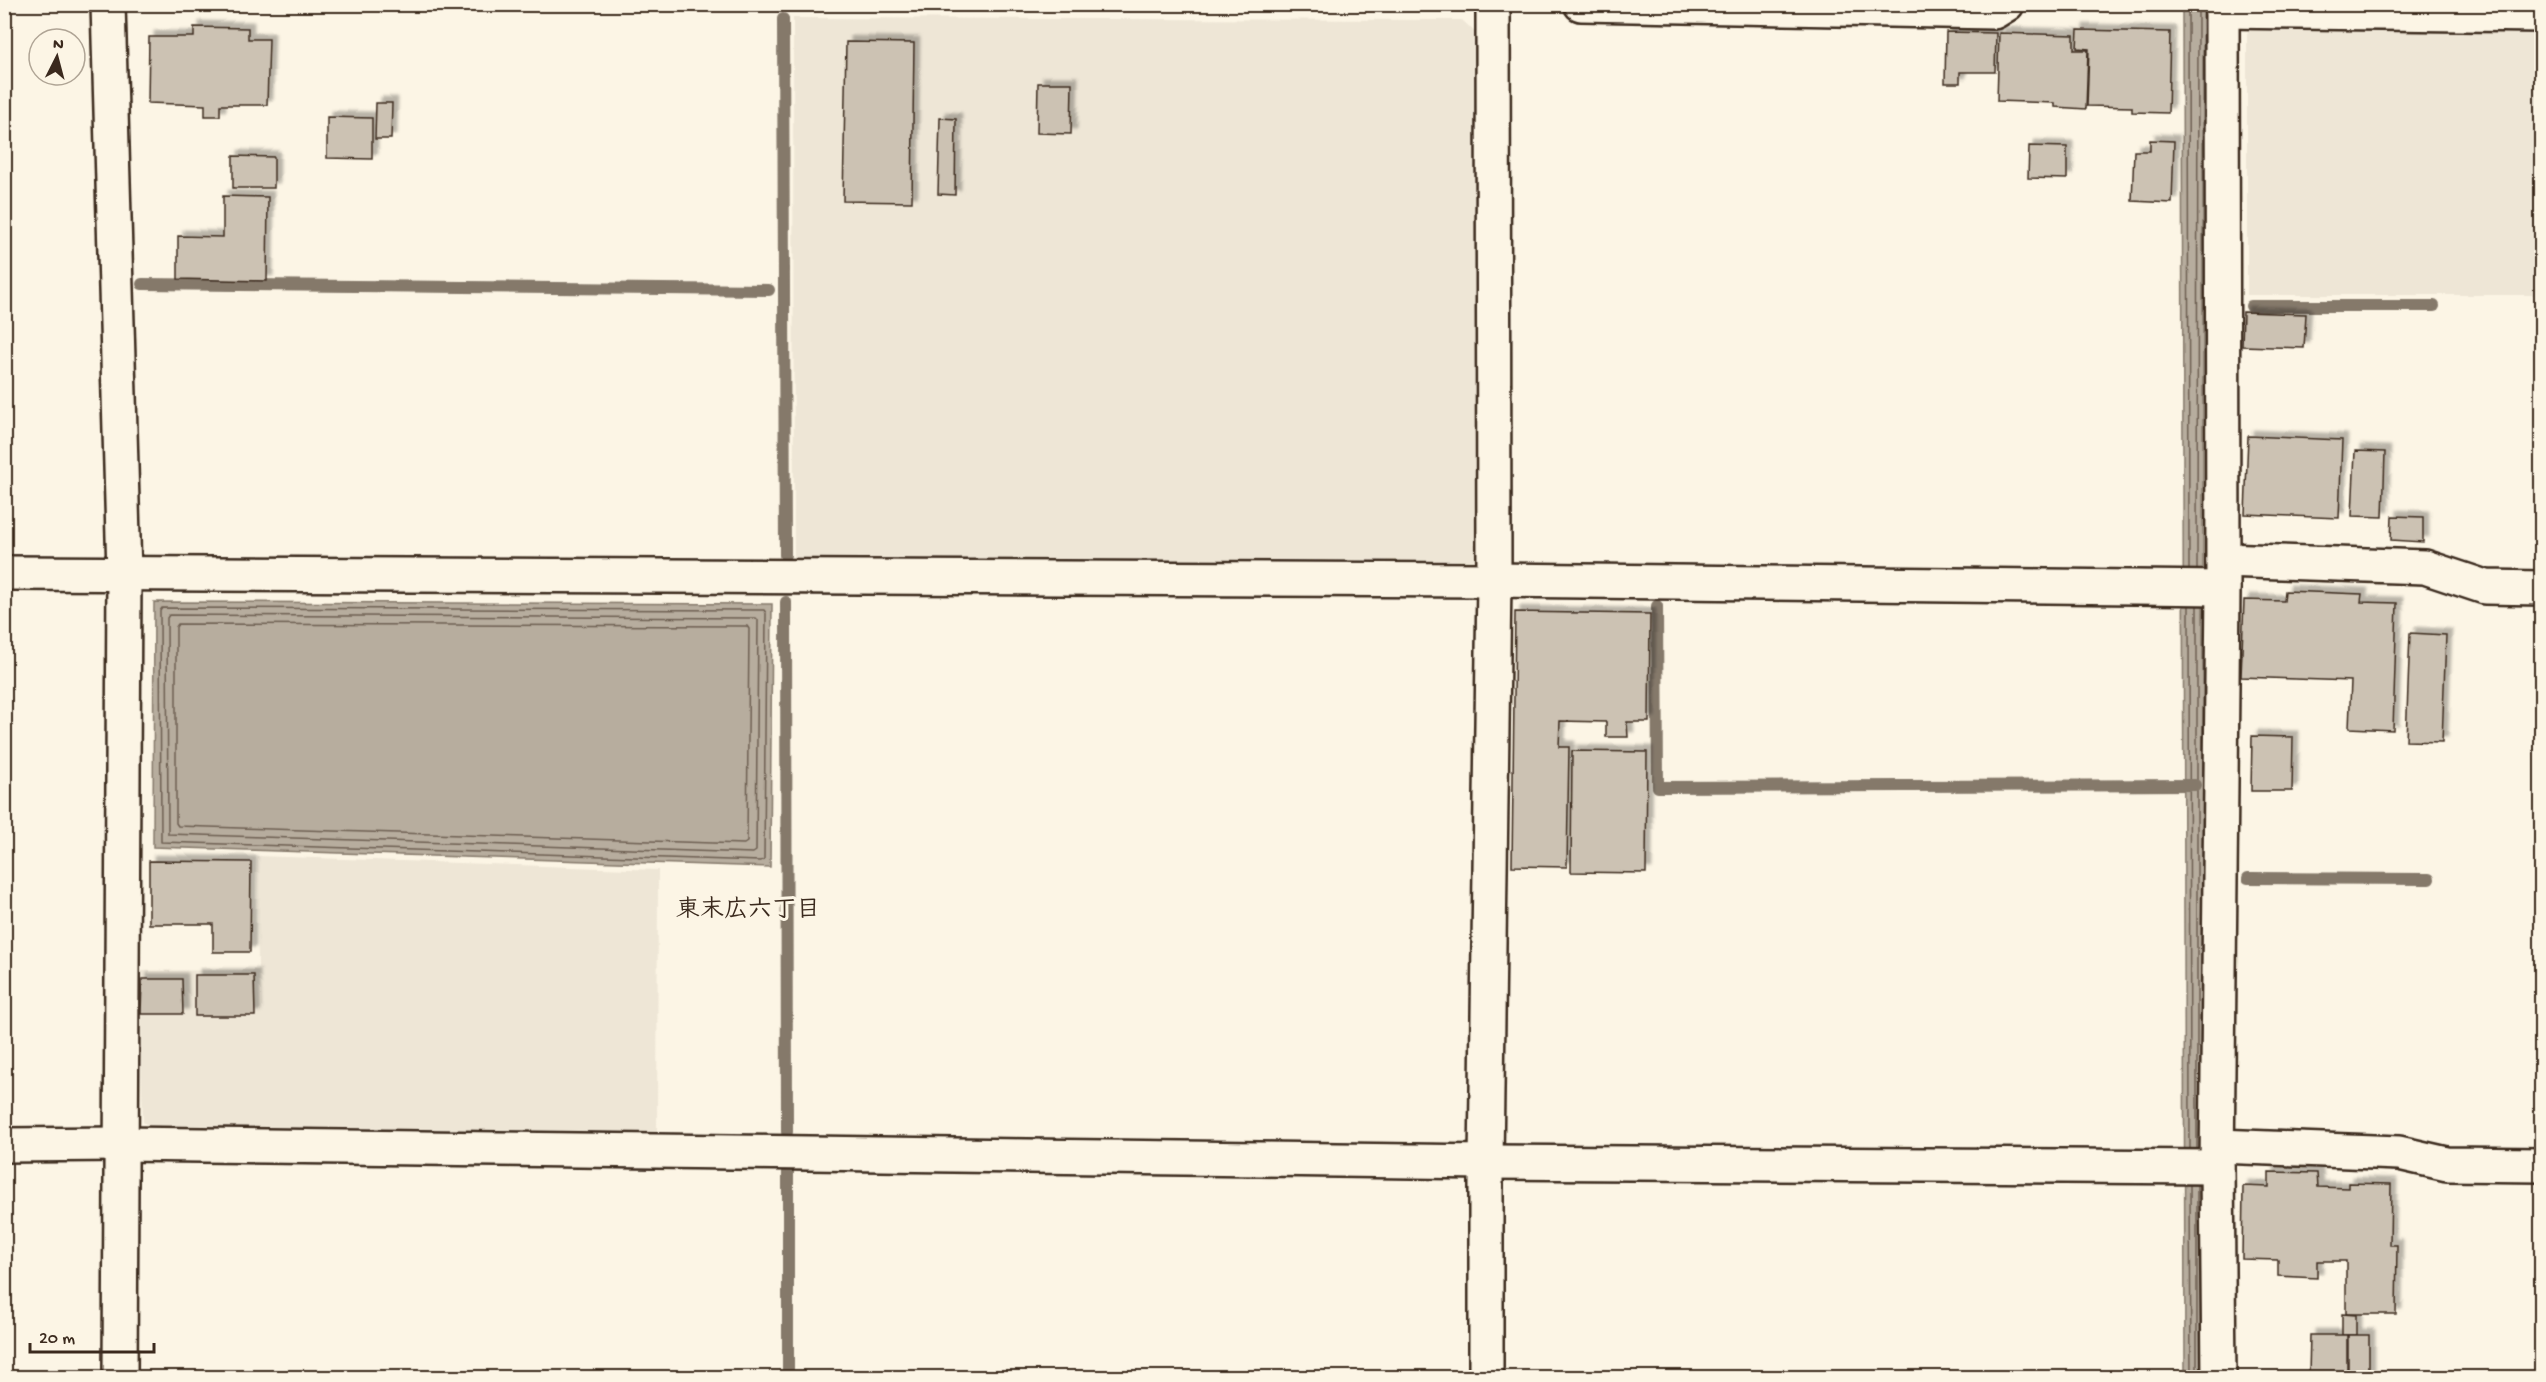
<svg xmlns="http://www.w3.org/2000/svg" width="2546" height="1382" viewBox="0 0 2546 1382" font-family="'Gochi Hand','Klee One',sans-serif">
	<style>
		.built { fill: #eee6d6 }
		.water { fill: #b7ad9e; stroke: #85796b; stroke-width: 1.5 }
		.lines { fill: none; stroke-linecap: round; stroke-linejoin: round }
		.shore { stroke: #6d5e51; stroke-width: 1.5 }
		.stream { stroke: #85796b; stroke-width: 12 }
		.building { fill: #ccc2b3; stroke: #3b2a1e; stroke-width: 1.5; filter: url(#shadow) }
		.minor-casing { stroke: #3b2a1e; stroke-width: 38 }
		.minor { stroke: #fcf5e5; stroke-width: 33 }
		.labels { text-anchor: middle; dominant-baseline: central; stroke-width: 6; stroke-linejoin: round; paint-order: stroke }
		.neighbourhood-label { font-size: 24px; font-weight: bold; fill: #3b2a1e; stroke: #fcf5e5 }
	</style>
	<defs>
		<filter id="shadow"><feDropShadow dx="5.5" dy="-5.5" stdDeviation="1.5" flood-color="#0004"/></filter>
	</defs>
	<rect width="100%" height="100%" fill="#fcf5e5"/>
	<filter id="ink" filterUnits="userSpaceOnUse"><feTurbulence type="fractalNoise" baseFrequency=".0167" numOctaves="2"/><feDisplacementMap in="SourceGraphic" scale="12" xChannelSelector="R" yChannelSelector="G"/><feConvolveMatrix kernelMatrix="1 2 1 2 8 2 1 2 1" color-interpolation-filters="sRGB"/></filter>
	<g filter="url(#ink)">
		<g class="built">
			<path d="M793 18 1462 20 1476 33 1478 560H794Z"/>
			<path d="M2258 23 2541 28V295H2247V33Z"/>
			<path d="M257 856 658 870 657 1139 152 1128 143 1122 138 971 258 970Z"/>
		</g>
		<g class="water">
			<path d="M2182 5H2203V1378L2185 1377Z"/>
			<path d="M154 602 772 604 770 867 153 847Z"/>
		</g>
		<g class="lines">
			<g class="shore">
				<path d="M2188 4 2189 570"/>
				<path d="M2197 570 2198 4"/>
				<path d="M2189 606 2190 1149"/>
				<path d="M162 608 764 610 766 613 764 859 761 861 161 842 160 611Z"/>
				<path d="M169 615 756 618 758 620 756 851 753 853 168 834 167 618Z"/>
				<path d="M178 624 747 626 749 629 747 842 744 844 178 826 176 823V627Z"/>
				<path d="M2197 1149V606"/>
				<path d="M2190 1185 2191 1378"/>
				<path d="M2197 1185V1378"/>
			</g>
			<g class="stream">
				<path d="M783 19 785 555"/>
				<path d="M142 284 769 290"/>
				<path d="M2251 306H2434"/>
				<path d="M786 602 787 1132"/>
				<path d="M1657 606 1658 787 2195 785"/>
				<path d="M2248 878 2429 879"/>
				<path d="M788 1171V1378"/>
			</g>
		</g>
		<g class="building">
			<path d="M194 27 248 28V39H269L267 105H220V116H205V105L148 103 149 37H194Z"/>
			<path d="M2078 30 2170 32 2168 113 2132 112V107L2087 106 2089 49 2077 48Z"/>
			<path d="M1946 32 1996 33 1995 72H1960V83H1945Z"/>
			<path d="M1999 33 2074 35V50H2088L2086 109 2055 107V103L1997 101Z"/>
			<path d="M846 42 914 43 912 202 843 201Z"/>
			<path d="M1038 83H1072L1071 134 1037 133Z"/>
			<path d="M376 103H392L391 139H375Z"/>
			<path d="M327 117 372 118V159L327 158Z"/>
			<path d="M940 118 956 119 955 195 938 194Z"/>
			<path d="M2150 140 2174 141 2172 203 2132 201 2134 151H2150Z"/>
			<path d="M2029 146 2067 147V179L2028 178Z"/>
			<path d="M233 156 274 157V188H233Z"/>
			<path d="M223 196 268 197 267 281 178 279V236L223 237Z"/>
			<path d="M2243 312 2306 314 2304 348 2242 346Z"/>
			<path d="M2248 436 2342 440 2339 518 2245 514Z"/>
			<path d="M2355 451 2385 452 2383 517 2352 516Z"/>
			<path d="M2392 516 2423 517V542L2391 540Z"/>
			<path d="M2285 591 2362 594 2361 602 2397 603 2393 730 2349 728 2351 681 2241 677 2244 600 2284 601Z"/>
			<path d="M1515 612 1650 614 1649 722H1627L1628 737H1606V722L1560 721 1559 747H1569L1567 867 1512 866Z"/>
			<path d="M2410 633 2446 635 2442 742 2406 741Z"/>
			<path d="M2252 736 2293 737 2292 791H2251Z"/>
			<path d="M1572 751 1647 752 1646 873 1571 872Z"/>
			<path d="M149 861 251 862 250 952H213V924H149Z"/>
			<path d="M195 975H254L255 1016H195Z"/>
			<path d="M142 979H182L183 1014H141Z"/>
			<path d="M2269 1172 2317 1173 2318 1187 2348 1188V1183L2391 1184 2390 1245H2397L2396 1314H2346V1261H2317V1278L2278 1276V1260L2242 1259 2243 1186 2269 1187Z"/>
			<path d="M2342 1314 2356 1315V1335H2342Z"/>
			<path d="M2310 1335H2347V1374H2309Z"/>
			<rect x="2348" y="1335" width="21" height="40"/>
			<path d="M2309 1374 2347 1375V1378H2309Z"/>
		</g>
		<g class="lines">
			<g class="minor-casing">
				<g id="minor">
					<path d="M108 4 124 573 120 1378"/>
					<path d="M1581 4 1994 12 2007 4"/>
					<path d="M2222 11 2542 15"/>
					<path d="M2223 560 2425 567 2485 587 2542 588"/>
					<path d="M4 573 1494 580 2223 588"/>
					<path d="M4 1145 121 1144 1486 1162 2217 1167"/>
					<path d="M2218 1146 2399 1153 2447 1164 2542 1165"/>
					<path d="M1486 1378V1162L1494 580 1493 4"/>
					<path d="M2219 1378 2217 1167 2223 588 2222 4"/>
				</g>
			</g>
			<use href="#minor" class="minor"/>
		</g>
	</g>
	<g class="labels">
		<g class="neighbourhood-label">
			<text x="748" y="911">東末広六丁目</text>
		</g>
	</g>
	<rect width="2546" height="1382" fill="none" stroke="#fcf5e5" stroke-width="24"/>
	<rect x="12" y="12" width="2522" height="1358" fill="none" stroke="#3b2a1e" stroke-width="2" filter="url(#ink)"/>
	<g transform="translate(57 57) rotate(6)"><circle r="28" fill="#fcf5e5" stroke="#afa495" stroke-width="1.5"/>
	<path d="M0-4.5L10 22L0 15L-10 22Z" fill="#3b2a1e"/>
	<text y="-9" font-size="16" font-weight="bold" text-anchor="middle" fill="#3b2a1e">N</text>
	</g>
	<path d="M30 1343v9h124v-9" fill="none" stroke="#3b2a1e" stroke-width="3"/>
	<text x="39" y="1343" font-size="18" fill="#3b2a1e" stroke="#fcf5e5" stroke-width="4.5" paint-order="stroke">20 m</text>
</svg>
